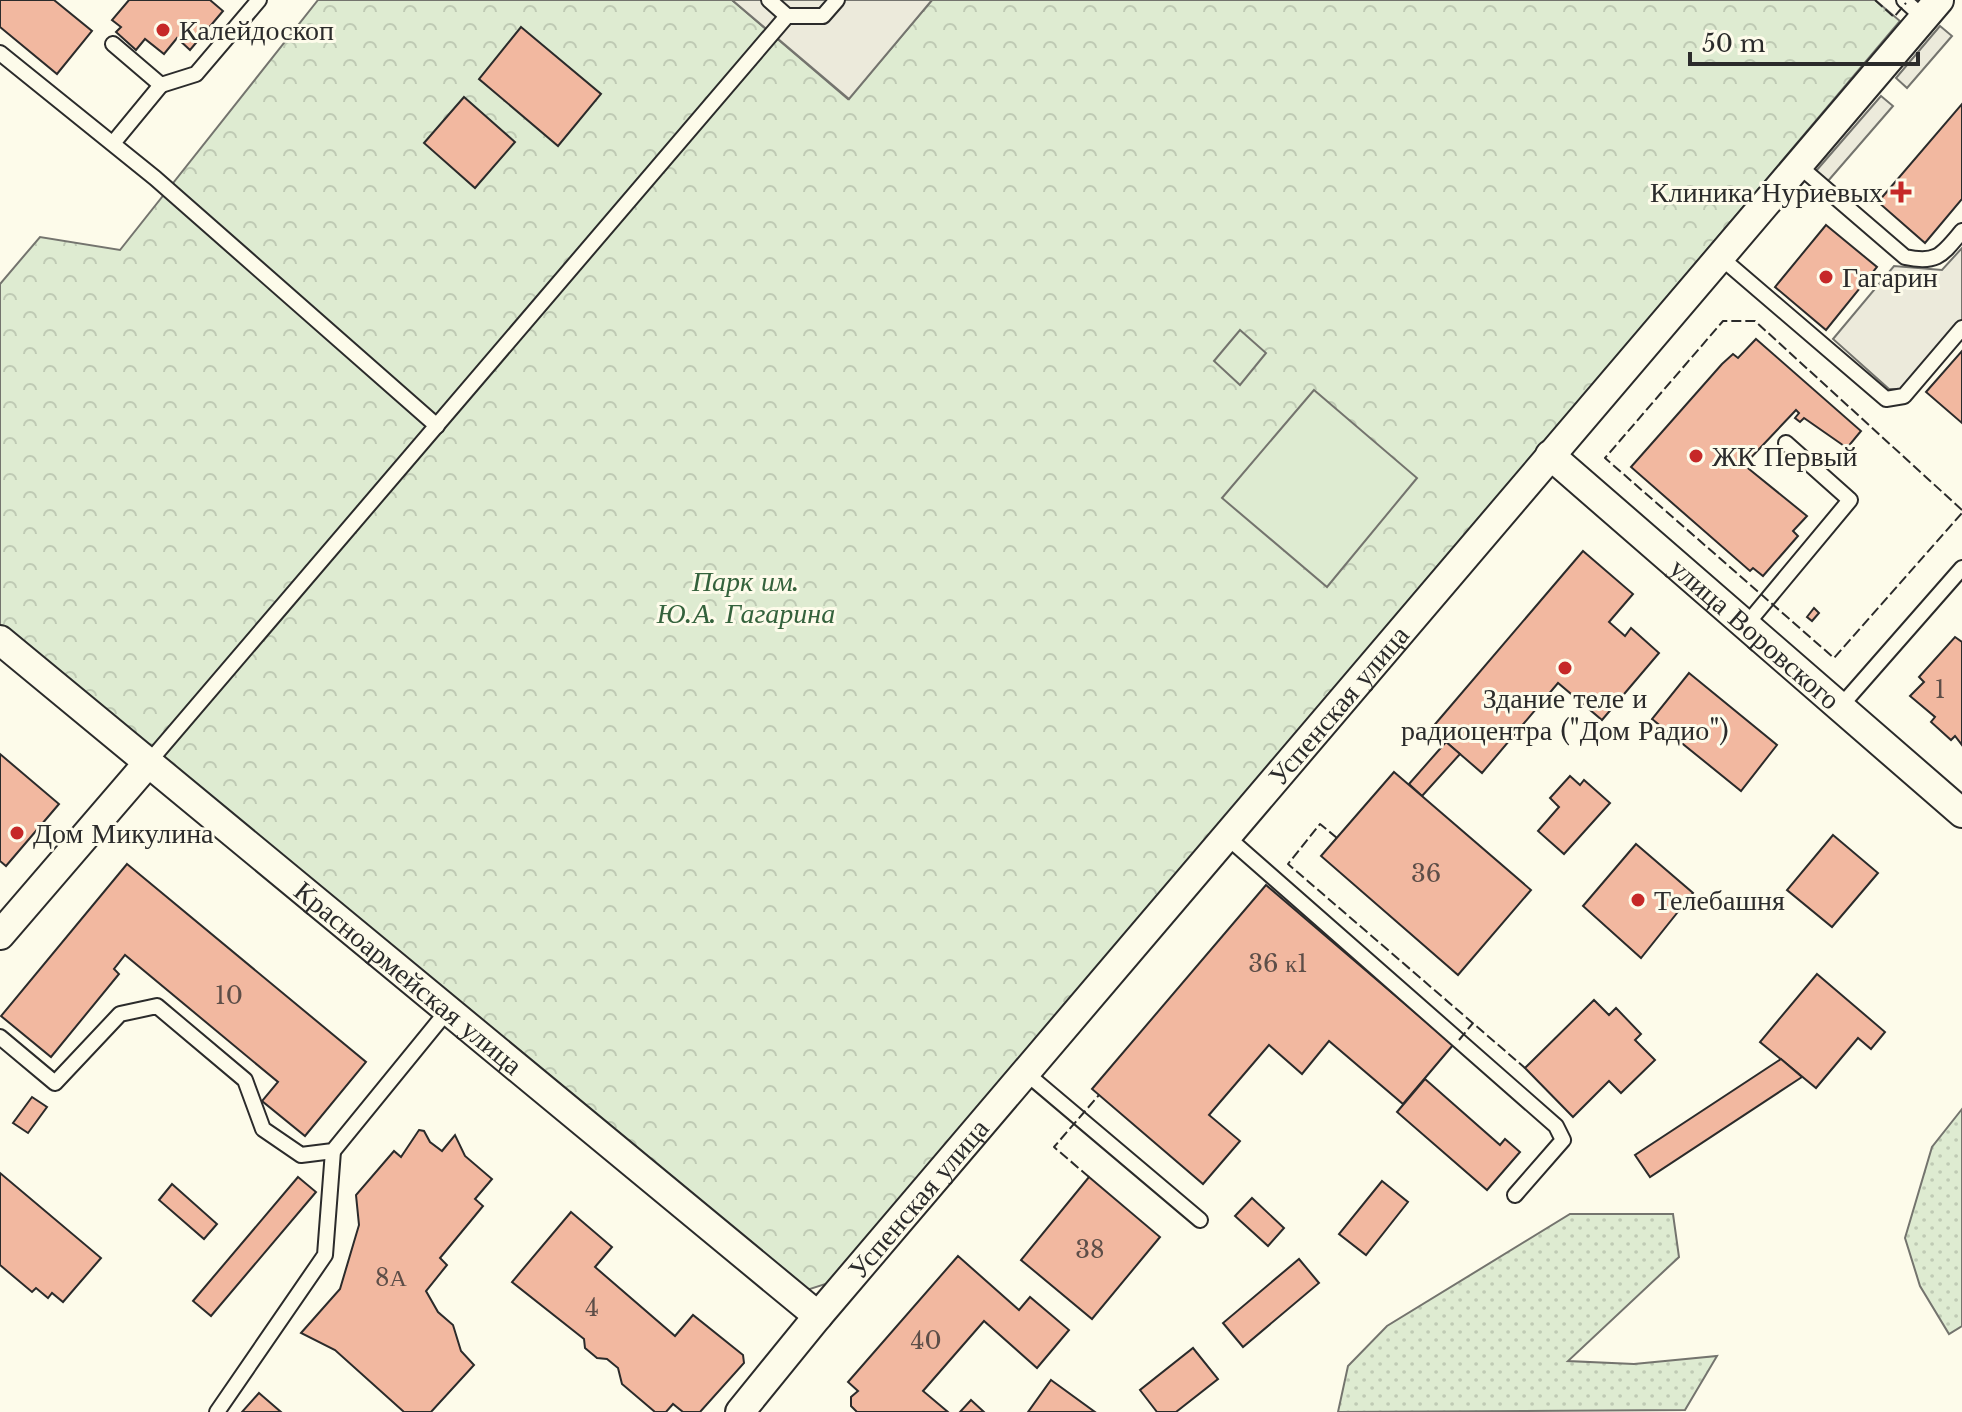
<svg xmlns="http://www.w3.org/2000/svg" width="1962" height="1412" viewBox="0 0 1962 1412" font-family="'Libre Baskerville',serif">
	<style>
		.grass { fill: url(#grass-dots); stroke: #74746e; stroke-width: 2 }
		.park { fill: url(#park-crowns); stroke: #74746e; stroke-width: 2 }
		.garden { fill: #deebd1; stroke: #74746e; stroke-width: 2 }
		.parking { fill: #eceadb; stroke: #74746e; stroke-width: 2 }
		.building { fill: #f2b8a0; stroke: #2b2b2b; stroke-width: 2 }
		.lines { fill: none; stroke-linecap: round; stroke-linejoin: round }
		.service-casing { stroke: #2b2b2b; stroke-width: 18 }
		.minor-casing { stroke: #2b2b2b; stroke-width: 32 }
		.service { stroke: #fdfbea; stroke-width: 14 }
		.minor { stroke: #fdfbea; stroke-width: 28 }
		.fence { stroke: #2b2b2b; stroke-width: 2; stroke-dasharray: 10 4; stroke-linecap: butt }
		.poi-dot { fill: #c62828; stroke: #fdfbea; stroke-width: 3 }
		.labels { text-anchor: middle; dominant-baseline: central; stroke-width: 6; stroke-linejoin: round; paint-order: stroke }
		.number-label { font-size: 24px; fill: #5d4e48 }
		.poi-label { font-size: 28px; fill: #2b2b2b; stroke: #fdfbea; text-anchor: start }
		.park-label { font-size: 28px; font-style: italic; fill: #34623c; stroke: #fdfbea }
		.street-label { font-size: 28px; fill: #2b2b2b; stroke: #fdfbea }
	</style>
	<defs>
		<pattern id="grass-dots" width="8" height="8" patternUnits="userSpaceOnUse" patternTransform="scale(2)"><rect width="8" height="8" fill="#deebd1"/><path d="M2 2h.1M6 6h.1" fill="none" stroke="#bfcab4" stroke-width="1.8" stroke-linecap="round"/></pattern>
		<pattern id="park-crowns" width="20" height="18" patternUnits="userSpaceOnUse" patternTransform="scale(2)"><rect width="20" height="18" fill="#deebd1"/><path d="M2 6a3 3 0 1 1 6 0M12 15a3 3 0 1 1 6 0" fill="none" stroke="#bfcab4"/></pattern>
	</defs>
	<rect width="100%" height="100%" fill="#fdfbea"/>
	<g class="grass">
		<path d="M1962 1109V1326L1949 1334 1920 1286 1905 1238 1932 1147Z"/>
		<path d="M1570 1214H1673L1679 1257 1568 1361 1634 1364 1717 1356 1685 1410 1338 1412 1348 1366 1387 1326Z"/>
	</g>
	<path class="park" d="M318 0H732L848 99 932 0H1875L1900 21 838 1280 807 1290 0 641V284L40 237 120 250Z"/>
	<g class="garden">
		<path d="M1240 330 1266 353 1240 385 1214 361Z"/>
		<path d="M1314 390 1417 478 1327 587 1222 498Z"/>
	</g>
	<g class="parking">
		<path d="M732 0H932L849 99Z"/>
		<path d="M1940 26 1952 36 1907 88 1896 78Z"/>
		<path d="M1881 96 1893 106 1828 181 1816 171Z"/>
		<path d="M1962 248V320L1902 389H1889L1833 339 1894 266 1942 270Z"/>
	</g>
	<g class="building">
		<path d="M0 0H54L92 31 57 74 0 27Z"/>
		<path d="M129 0H210L223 11 190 50 177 38 164 54 145 39 136 50 116 32 121 27 112 20Z"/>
		<path d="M521 27 601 94 558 146 479 79Z"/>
		<path d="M464 97 515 142 475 188 424 143Z"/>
		<path d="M1962 104V199L1925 243 1878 202Z"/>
		<path d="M1826 225 1877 267 1826 330 1775 287Z"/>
		<path d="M1756 339 1861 431 1847 448 1804 418 1800 422 1795 418 1799 413 1796 410 1744 465 1807 516 1793 531 1798 536 1763 576 1753 568 1750 571 1631 467 1722 364 1733 354 1738 358Z"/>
		<path d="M1962 351V423L1926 392Z"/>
		<path d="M1583 551 1633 594 1609 622 1625 636 1631 628 1659 653 1602 720 1558 683 1482 773 1431 729Z"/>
		<path d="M1814 608 1819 613 1812 621 1807 617Z"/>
		<path d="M1955 637 1962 642V745L1955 736 1951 740 1931 722 1935 717 1910 696 1924 682 1919 677Z"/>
		<path d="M1689 673 1777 745 1741 791 1652 719Z"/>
		<path d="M1446 742 1460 754 1422 796 1409 784Z"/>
		<path d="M0 754 59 804 6 866 0 861Z"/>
		<path d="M1394 772 1531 890 1458 975 1321 856Z"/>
		<path d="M1570 776 1580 785 1584 780 1610 803 1564 854 1538 831 1559 807 1550 798Z"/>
		<path d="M1833 835 1878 873 1832 927 1787 890Z"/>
		<path d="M1636 844 1693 893 1641 958 1583 906Z"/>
		<path d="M127 864 366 1062 305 1136 262 1101 278 1082 125 955 114 969 119 974 51 1057 1 1016Z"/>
		<path d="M1266 885 1453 1045 1403 1104 1329 1041 1302 1074 1269 1045 1209 1115 1240 1141 1203 1184 1092 1089Z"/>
		<path d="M1817 974 1885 1032 1871 1049 1858 1038 1816 1088 1760 1042Z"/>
		<path d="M1594 1000 1609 1015 1616 1008 1641 1034 1635 1040 1655 1060 1621 1093 1609 1081 1573 1117 1525 1068Z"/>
		<path d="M1781 1059 1802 1077 1650 1177 1635 1155Z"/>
		<path d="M1425 1079 1500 1145 1505 1139 1520 1152 1487 1190 1397 1112Z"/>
		<path d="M32 1097 47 1107 28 1133 13 1123Z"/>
		<path d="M419 1130 424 1131 430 1142 442 1151 455 1135 465 1156 492 1179 475 1199 483 1206 440 1258 447 1265 426 1291 438 1312 453 1325 461 1351 474 1365 431 1412H404L335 1350 301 1333 340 1289 359 1225 356 1195 394 1151 401 1157Z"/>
		<path d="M0 1173 101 1258 63 1302 52 1293 48 1298 36 1288 32 1292 0 1265Z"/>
		<path d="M298 1177 316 1192 211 1316 193 1301Z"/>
		<path d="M1089 1177 1160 1237 1092 1319 1021 1260Z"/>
		<path d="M1382 1181 1408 1202 1366 1255 1339 1234Z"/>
		<path d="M172 1184 217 1224 204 1239 159 1200Z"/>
		<path d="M1252 1198 1284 1228 1268 1246 1235 1216Z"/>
		<path d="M571 1212 612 1247 595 1267 675 1336 693 1315 743 1355 744 1363 700 1412H683L673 1404 666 1412H655L622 1384 618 1368 607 1359 597 1358 585 1348 584 1339 512 1282Z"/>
		<path d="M958 1256 1019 1310 1030 1297 1069 1330 1037 1368 984 1321 923 1391 948 1412H857L851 1406V1397L858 1391 848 1382Z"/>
		<path d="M1299 1259 1319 1283 1243 1347 1223 1323Z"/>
		<path d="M1193 1348 1218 1379 1176 1412H1157L1140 1390Z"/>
		<path d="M1051 1380 1095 1412H1028Z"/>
		<path d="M259 1393 281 1412H242Z"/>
		<path d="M971 1400 984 1412H960Z"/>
	</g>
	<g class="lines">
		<g class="service-casing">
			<g id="service">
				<path d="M1904 0 1924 18"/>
				<path d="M787 16H823L837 0"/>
				<path d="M113 44 161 85 196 74 259 0"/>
				<path d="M0 53 155 178 437 426"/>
				<path d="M114 142 161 85"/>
				<path d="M1798 165 1905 257C1937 264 1942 255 1962 231"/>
				<path d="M1719 256 1886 399 1904 396 1962 328"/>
				<path d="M1746 625 1850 500 1786 443"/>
				<path d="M1840 707 1962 568"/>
				<path d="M148 763 787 16 769 0"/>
				<path d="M1227 837 1556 1126 1563 1140 1515 1195"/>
				<path d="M0 1037 55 1083 120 1014 157 1006 245 1080 263 1129 301 1155 333 1151 448 1010"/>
				<path d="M1026 1073 1200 1220"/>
				<path d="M217 1412 325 1255 333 1151"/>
			</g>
		</g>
		<g class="minor-casing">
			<g id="minor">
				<path id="s1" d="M1550 455 1962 813"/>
				<path id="s2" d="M0 640 818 1316"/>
				<path d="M0 935 148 763"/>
				<path id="s3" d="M740 1412 818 1316 1939 0"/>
			</g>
		</g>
		<use href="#service" class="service"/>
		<use href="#minor" class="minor"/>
		<g class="fence">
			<path d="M1875 0 1894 17 1906 3"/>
			<path d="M1962 510 1755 321H1723L1605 458 1834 658 1962 513"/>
			<path d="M1337 838 1320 824 1288 864 1525 1068"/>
			<path d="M1459 1040 1473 1023"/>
			<path d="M1089 1177 1054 1147 1099 1095"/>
		</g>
	</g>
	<g class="poi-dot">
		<circle cx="163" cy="30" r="8"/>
		<path d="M1897 180h8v8h8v8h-8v8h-8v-8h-8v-8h8z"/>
		<circle cx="1826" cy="277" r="8"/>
		<circle cx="1696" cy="456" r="8"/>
		<circle cx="1565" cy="668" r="8"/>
		<circle cx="17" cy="833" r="8"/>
		<circle cx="1638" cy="900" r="8"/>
	</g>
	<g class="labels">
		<g class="number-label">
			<text x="1940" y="689">1</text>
			<text x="1426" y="873">36</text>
			<text x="1278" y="963">36 к1</text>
			<text x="229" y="995">10</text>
			<text x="1090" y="1249">38</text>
			<text x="391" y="1277">8А</text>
			<text x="592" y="1307">4</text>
			<text x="926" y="1340">40</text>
		</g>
		<g class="poi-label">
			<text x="179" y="30">Калейдоскоп</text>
			<text x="1883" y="192" text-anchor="end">Клиника Нуриевых</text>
			<text x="1842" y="277">Гагарин</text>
			<text x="1712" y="456">ЖК Первый</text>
			<text x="1565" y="698" text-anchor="middle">Здание теле и<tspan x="1565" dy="32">радиоцентра ("Дом Радио")</tspan></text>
			<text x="33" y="833">Дом Микулина</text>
			<text x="1654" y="900">Телебашня</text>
		</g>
		<g class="park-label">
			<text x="746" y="581">Парк им.<tspan x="746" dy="32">Ю.А. Гагарина</tspan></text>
		</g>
		<g class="street-label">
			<text stroke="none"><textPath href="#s1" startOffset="272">улица Воровского</textPath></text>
			<text stroke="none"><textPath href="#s3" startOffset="926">Успенская улица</textPath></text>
			<text stroke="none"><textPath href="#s2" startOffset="530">Красноармейская улица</textPath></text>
			<text stroke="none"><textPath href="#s3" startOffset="278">Успенская улица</textPath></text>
		</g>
	</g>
	<path d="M1690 52v12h228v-12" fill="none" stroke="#2b2b2b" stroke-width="4"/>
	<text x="1702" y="52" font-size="24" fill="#2b2b2b" stroke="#fdfbea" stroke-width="6" paint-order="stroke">50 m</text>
</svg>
